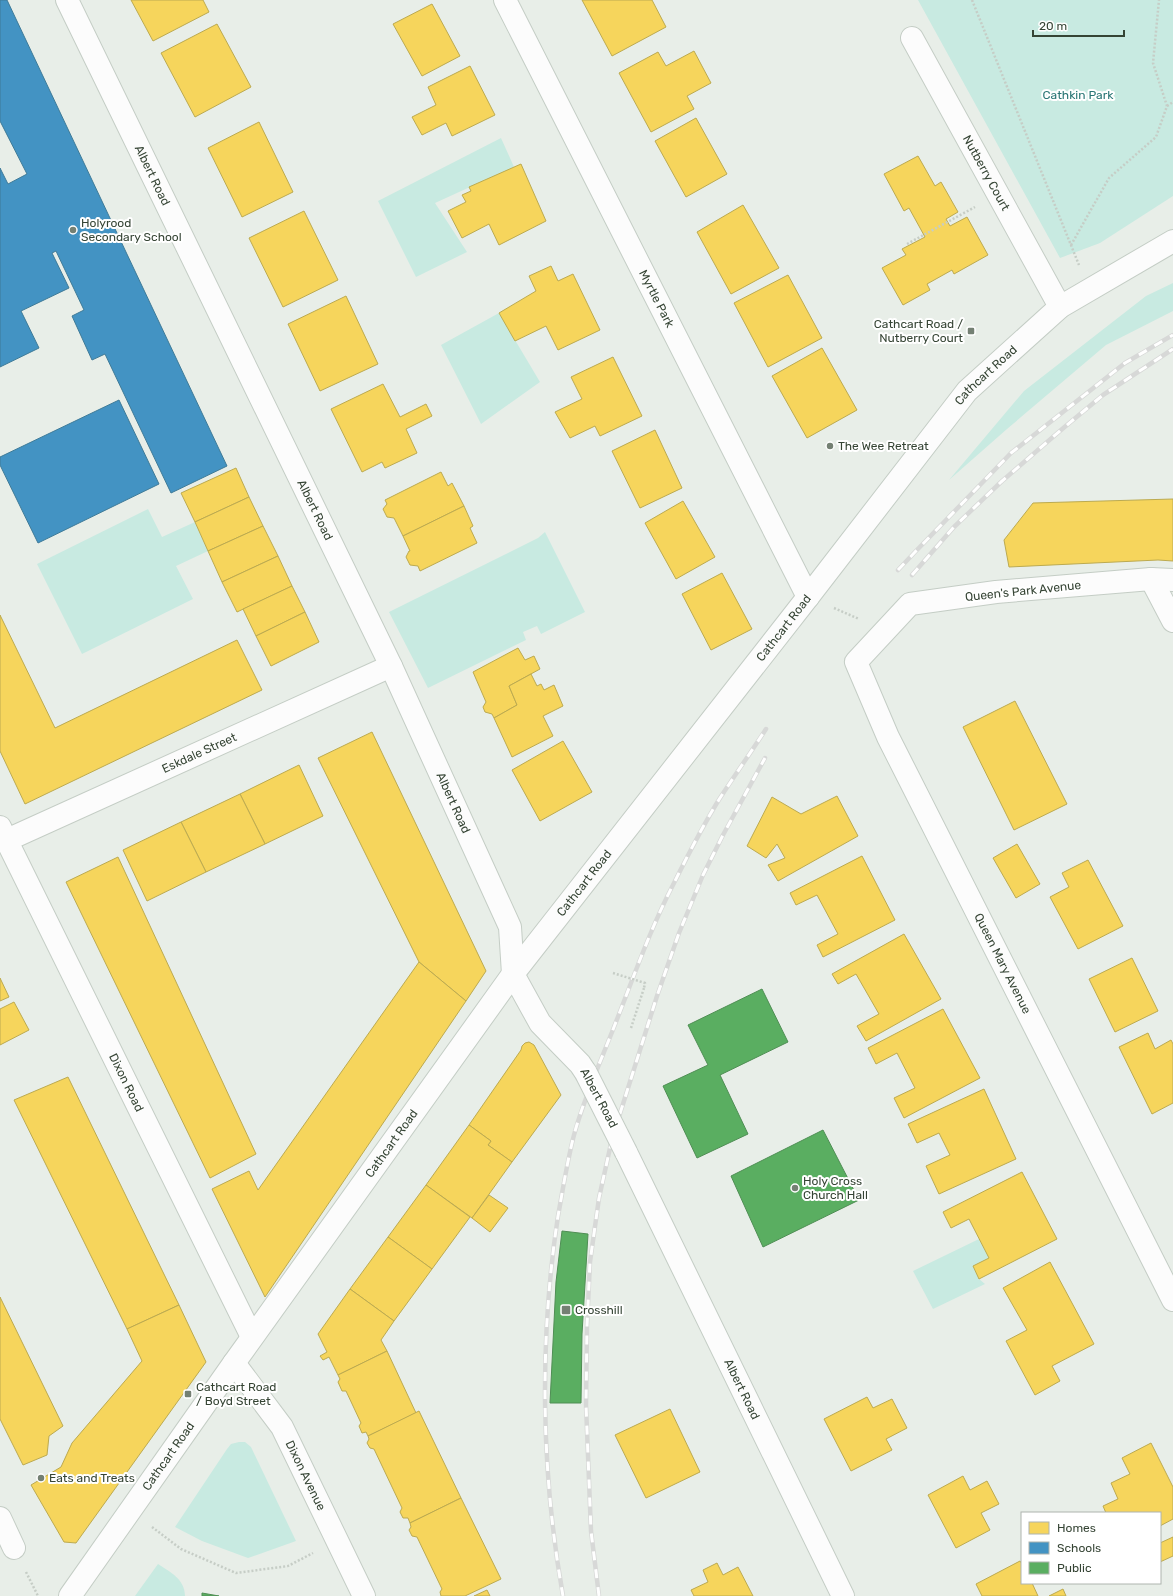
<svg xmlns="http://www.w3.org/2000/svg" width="1173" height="1596" viewBox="0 0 1173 1596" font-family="Rubik,sans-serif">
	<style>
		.green { fill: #c8eae1 }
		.homes { fill: #f6d55c; stroke: #bcaa50 }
		.schools { fill: #4393c3; stroke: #3f7b98 }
		.public { fill: #5aae61; stroke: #4f8e54 }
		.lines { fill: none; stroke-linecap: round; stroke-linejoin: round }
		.minor-casing { stroke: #c4cdc5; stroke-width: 24 }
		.path { stroke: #c6cdc6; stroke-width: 2.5; stroke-dasharray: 2 2; stroke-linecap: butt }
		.minor { stroke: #fcfcfc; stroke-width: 22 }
		.rail-casing { stroke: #d7d8d7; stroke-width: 4.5 }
		.rail { stroke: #fff; stroke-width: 3; stroke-dasharray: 9; stroke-linecap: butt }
		.minor-bridge-casing { stroke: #c4cdc5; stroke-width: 24; stroke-linecap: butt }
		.path-bridge { stroke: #c6cdc6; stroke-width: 2.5; stroke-dasharray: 2 2; stroke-linecap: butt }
		.minor-bridge { stroke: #fcfcfc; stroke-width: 22 }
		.poi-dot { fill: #748073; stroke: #fff; stroke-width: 1.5 }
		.labels { text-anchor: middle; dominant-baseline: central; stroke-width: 4; stroke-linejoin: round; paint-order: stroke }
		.park-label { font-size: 12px; fill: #287574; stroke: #fff }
		.street-label { font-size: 12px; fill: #354434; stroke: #fff }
		.poi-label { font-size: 12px; fill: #354434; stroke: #fff; text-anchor: start }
	</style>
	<rect width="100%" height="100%" fill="#e8eee8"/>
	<g class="green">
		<path d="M918 0H1173V196L1100 243 1060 258Z"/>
		<path d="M501 138 514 167 435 203 467 252 416 277 378 201Z"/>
		<path d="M1173 283V311L1106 345 1007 429 949 480 1024 391 1146 296Z"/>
		<path d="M499 313 540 382 481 424 441 345Z"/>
		<path d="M148 509 162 537 195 522 208 551 176 566 193 599 82 654 37 564Z"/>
		<path d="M545 532 585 612 541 634 537 626 523 632 526 640 428 688 389 612 538 538Z"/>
		<path d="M979 1239 989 1258 973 1266 979 1279 985 1284 933 1309 913 1271Z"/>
		<path d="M239 1442H245L251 1447 296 1541 248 1558 202 1541 175 1527 227 1449 231 1444Z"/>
		<path d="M158 1564C170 1572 185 1579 185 1596H135Z"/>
	</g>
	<g class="homes">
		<path d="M131 0H203L209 12 153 41Z"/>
		<path d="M582 0H652L666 27 612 56Z"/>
		<path d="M432 4 460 56 422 76 393 24Z"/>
		<path d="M217 24 251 87 195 117 161 53Z"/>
		<path d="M694 51 711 83 687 96 694 109 651 132 619 73 658 52 666 66Z"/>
		<path d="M470 66 495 115 452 136 446 123 422 135 412 117 436 105 428 87Z"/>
		<path d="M696 118 727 174 686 197 655 141Z"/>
		<path d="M259 122 293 192 242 217 208 148Z"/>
		<path d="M918 156 935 186 941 182 958 212 946 219 950 226 967 217 988 255 954 274 952 270 927 284 930 290 903 305 882 268 906 255 902 249 925 237 909 208 904 211 884 174Z"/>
		<path d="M521 164 546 221 499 245 489 224 462 238 448 211 466 202 462 195 471 191 469 187Z"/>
		<path d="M743 205 779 268 731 294 697 232Z"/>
		<path d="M304 211 338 280 283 307 249 238Z"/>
		<path d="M551 266 558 281 573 274 600 330 558 350 546 326 515 341 499 313 536 291 529 276Z"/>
		<path d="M788 275 822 338 768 367 734 303Z"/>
		<path d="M346 296 378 364 320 391 288 324Z"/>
		<path d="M822 348 857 410 807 438 772 376Z"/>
		<path d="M613 357 642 416 600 436 595 426 570 438 555 412 582 399 571 377Z"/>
		<path d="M383 384 400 417 426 404 432 416 406 429 417 453 385 468 382 462 362 472 331 409Z"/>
		<path d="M655 430 682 488 640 508 612 451Z"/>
		<path d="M236 468 249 497 195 522 181 493Z"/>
		<path d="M441 472 448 486 452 483 464 506 403 536 394 518 387 517 383 509 387 504 385 500Z"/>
		<path d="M249 497 263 526 208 551 195 522Z"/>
		<path d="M1173 499V561L1158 560 1009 567 1004 540 1033 503Z"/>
		<path d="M683 501 715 557 676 579 645 523Z"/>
		<path d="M464 506 473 526 470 528 477 543 420 571 418 566 410 565 406 557 409 551H410L403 536Z"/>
		<path d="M263 526 278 556 222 582 208 551Z"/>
		<path d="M278 556 292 586 237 612 222 582Z"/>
		<path d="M722 573 752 629 711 650 682 594Z"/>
		<path d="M292 586 305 612 256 636 243 609Z"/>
		<path d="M305 612 319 642 271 666 256 636Z"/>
		<path d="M0 615 55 728 237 640 262 690 25 804 0 751Z"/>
		<path d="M518 648 525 660 534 656 540 669 509 686 517 705 494 718 492 714 485 712 483 707 486 702 473 672Z"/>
		<path d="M531 674 537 686 541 684 544 690 554 685 563 706 543 716 553 736 512 757 494 718 517 705 509 686Z"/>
		<path d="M1015 701 1067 804 1014 830 963 727Z"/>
		<path d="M372 732 486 971 466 1001 419 962 318 758Z"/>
		<path d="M563 741 592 792 540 821 512 770Z"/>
		<path d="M299 765 323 816 265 844 240 794Z"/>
		<path d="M240 794 265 844 206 872 181 822Z"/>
		<path d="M837 796 858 836 778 881 768 865 785 858 777 844 766 858 747 846 772 797 801 814Z"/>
		<path d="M181 822 206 872 147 901 123 850Z"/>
		<path d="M1017 844 1040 884 1016 898 993 858Z"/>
		<path d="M862 856 895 920 823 957 817 945 838 934 817 895 796 905 790 893Z"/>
		<path d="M118 857 256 1154 210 1178 66 882Z"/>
		<path d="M1088 860 1123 926 1078 949 1050 897 1069 887 1062 873Z"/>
		<path d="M904 934 941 999 866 1041 857 1026 879 1014 856 974 838 984 832 974Z"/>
		<path d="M1132 958 1158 1011 1115 1032 1089 979Z"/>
		<path d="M419 962 466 1001 265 1297 212 1189 249 1171 258 1190Z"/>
		<path d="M0 978 9 997 0 1001Z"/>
		<path d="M14 1002 29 1030 0 1045V1009Z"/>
		<path d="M943 1009 980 1078 904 1118 894 1098 915 1088 897 1053 876 1064 868 1048Z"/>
		<path d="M1148 1033 1155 1049 1171 1040 1173 1044V1103L1152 1114 1119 1047Z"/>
		<path d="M529 1042 534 1045 561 1095 512 1162 488 1145 491 1141 469 1125 521 1050 522 1046 525 1043Z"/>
		<path d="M68 1077 179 1305 127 1329 14 1100Z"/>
		<path d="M984 1089 1016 1159 939 1194 926 1166 950 1155 939 1133 917 1143 908 1124Z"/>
		<path d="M469 1125 491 1141 488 1145 512 1162 472 1218 426 1185Z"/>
		<path d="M1022 1172 1057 1239 979 1279 973 1266 989 1258 969 1219 951 1228 943 1212Z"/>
		<path d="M426 1185 470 1217 432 1269 388 1237Z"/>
		<path d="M489 1195 508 1208 490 1232 472 1218Z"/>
		<path d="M388 1237 432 1269 394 1321 350 1289Z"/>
		<path d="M1050 1262 1094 1344 1052 1366 1060 1381 1035 1395 1006 1341 1027 1330 1003 1288Z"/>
		<path d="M350 1289 394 1321 381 1340 387 1351 338 1375 329 1357 323 1360 320 1356 327 1352 318 1334Z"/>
		<path d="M0 1297 63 1426 49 1436 47 1455 23 1465 0 1419Z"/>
		<path d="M179 1305 206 1362 76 1543 64 1542 31 1485 61 1467 72 1443 142 1361 127 1329Z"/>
		<path d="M387 1351 416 1413 368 1436 366 1432 362 1433 359 1426 361 1423 346 1391H342L338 1382 340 1379 338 1375Z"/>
		<path d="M867 1397 873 1408 892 1399 907 1428 886 1439 892 1450 851 1471 824 1419Z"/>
		<path d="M670 1409 700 1472 646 1498 615 1435Z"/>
		<path d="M419 1411 461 1498 410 1523 408 1518H403L400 1512 402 1508 374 1449 370 1448 367 1443 369 1439 368 1436Z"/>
		<path d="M1151 1443 1173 1487V1519L1160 1526V1513H1106L1103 1506 1118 1499 1111 1483 1130 1474 1122 1458Z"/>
		<path d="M963 1476 970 1490 987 1481 999 1504 981 1513 990 1530 956 1548 928 1495Z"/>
		<path d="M461 1498 501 1579 465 1596H441L440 1592 442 1589 417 1537 412 1536 409 1530 411 1527 410 1523Z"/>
		<path d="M1173 1537V1556L1160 1562V1543Z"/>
		<path d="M1020 1561 1022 1564V1583H1032L1038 1596H982L976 1584Z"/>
		<path d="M717 1563 723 1575 738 1567 753 1596H694L691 1590 708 1582 703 1570Z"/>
		<path d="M1063 1589 1066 1596H1049Z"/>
		<path d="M487 1590 490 1596H474Z"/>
	</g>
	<g class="schools">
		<path d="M0 0H7L227 466 171 493 105 354 92 360 72 316 84 310 56 251 52 253 69 288 21 311 39 348 0 367V168L8 184 27 174 0 121Z"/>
		<path d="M119 400 159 484 38 543 0 465V457Z"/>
	</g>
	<g class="public">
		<path d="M762 989 788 1042 720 1075 748 1134 697 1158 663 1086 708 1065 688 1025Z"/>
		<path d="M823 1130 859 1200 763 1247 731 1176Z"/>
		<path d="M562 1231 588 1234 582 1334 581 1403H550L556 1282Z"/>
		<path d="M202 1593 219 1596H202Z"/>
	</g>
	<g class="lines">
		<g class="minor-casing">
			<g id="minor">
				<path id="s1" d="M67 0 391 666 510 927 513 974 540 1023 580 1064 586 1073"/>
				<path id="s2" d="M505 0 808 597"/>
				<path id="s3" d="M912 38 1060 307"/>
				<path d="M1151 579 1173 621"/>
				<path id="s4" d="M1173 580 1151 579 996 592 910 604 856 662 888 737 1173 1300"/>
				<path id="s5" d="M0 827 252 1337"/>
				<path id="s6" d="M7 840 391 666"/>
				<path id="s7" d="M626 1152 843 1596"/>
				<path id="s8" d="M234 1363 282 1427 364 1596"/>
				<path d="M0 1518 14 1548"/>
				<path id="s9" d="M70 1596 234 1363 513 974 808 597 967 391 1060 307 1173 241"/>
			</g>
		</g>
		<g class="path">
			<path d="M972 0 1079 265"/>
			<path d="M1167 106 1173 102"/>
			<path d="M907 244 975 207"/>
			<path d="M1071 245 1109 178 1156 137 1167 106 1153 63 1159 0"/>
			<path d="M834 608 859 619"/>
			<path d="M631 1028 644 988"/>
			<path d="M152 1527 181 1549 236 1573 288 1566 313 1553"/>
			<path d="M26 1572 38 1596"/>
		</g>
		<use href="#minor" class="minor"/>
		<g class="rail-casing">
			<g id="rail">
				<path d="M898 570 915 552 1011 453 1125 363 1173 335"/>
				<path d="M912 575 954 527 1001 482 1061 430 1103 395 1173 349"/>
				<path d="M563 1596C541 1473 539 1340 558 1216 563 1189 567 1162 574 1135 584 1098 600 1063 614 1027 633 979 650 929 674 883 688 855 703 825 720 798 735 775 751 752 766 729"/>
				<path d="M599 1596 591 1531 586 1405 587 1326 590 1262 599 1198 612 1139 657 996 679 933 703 875 723 835 765 758"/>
			</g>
		</g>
		<use href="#rail" class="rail"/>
		<g class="minor-bridge-casing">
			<path id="minor-bridge" d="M586 1073 626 1152"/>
		</g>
		<path class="path-bridge" d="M613 973 645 983 644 988"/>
		<use href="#minor-bridge" class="minor-bridge"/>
	</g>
	<g class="poi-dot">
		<circle cx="73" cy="230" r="4"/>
		<rect x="967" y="327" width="8" height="8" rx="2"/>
		<circle cx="830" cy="446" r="4"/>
		<circle cx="795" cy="1188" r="4"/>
		<rect x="561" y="1305" width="10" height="10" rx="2"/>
		<rect x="184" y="1390" width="8" height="8" rx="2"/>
		<circle cx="41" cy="1478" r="4"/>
	</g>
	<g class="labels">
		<g class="park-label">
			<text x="1078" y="95">Cathkin Park</text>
		</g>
		<g class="street-label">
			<text stroke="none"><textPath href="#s3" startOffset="154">Nutberry Court</textPath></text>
			<text stroke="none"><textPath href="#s1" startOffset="195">Albert Road</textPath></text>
			<text stroke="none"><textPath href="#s2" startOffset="335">Myrtle Park</textPath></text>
			<text stroke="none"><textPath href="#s9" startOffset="1527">Cathcart Road</textPath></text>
			<text stroke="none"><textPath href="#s1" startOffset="567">Albert Road</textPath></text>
			<text transform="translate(1023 591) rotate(-6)">Queen's Park Avenue</text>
			<text stroke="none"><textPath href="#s9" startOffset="1203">Cathcart Road</textPath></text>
			<text stroke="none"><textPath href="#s6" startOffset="211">Eskdale Street</textPath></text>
			<text stroke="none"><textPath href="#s1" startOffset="891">Albert Road</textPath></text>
			<text stroke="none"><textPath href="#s9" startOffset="879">Cathcart Road</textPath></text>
			<text stroke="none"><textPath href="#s4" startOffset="679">Queen Mary Avenue</textPath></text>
			<text stroke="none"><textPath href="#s5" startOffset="285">Dixon Road</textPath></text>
			<text transform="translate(599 1098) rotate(62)">Albert Road</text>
			<text stroke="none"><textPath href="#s9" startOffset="555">Cathcart Road</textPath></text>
			<text stroke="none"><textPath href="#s7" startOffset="264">Albert Road</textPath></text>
			<text stroke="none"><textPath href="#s9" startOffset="171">Cathcart Road</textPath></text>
			<text stroke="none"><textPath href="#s8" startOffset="134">Dixon Avenue</textPath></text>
		</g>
		<g class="poi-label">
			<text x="81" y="223">Holyrood<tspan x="81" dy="14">Secondary School</tspan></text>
			<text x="963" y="324" text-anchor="end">Cathcart Road /<tspan x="963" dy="14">Nutberry Court</tspan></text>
			<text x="838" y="446">The Wee Retreat</text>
			<text x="803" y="1181">Holy Cross<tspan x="803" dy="14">Church Hall</tspan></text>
			<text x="575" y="1310">Crosshill</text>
			<text x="196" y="1387">Cathcart Road<tspan x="196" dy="14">/ Boyd Street</tspan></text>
			<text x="49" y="1478">Eats and Treats</text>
		</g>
	</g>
	<rect x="1021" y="1512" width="140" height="72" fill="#ffffff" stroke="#aeb4ae"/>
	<rect x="1029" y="1522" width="20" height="12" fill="#f6d55c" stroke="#aeb4ae"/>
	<text x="1057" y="1532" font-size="12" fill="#354434">Homes</text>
	<rect x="1029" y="1542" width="20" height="12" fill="#4393c3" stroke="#aeb4ae"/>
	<text x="1057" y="1552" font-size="12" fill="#354434">Schools</text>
	<rect x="1029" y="1562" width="20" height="12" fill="#5aae61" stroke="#aeb4ae"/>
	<text x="1057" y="1572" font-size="12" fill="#354434">Public</text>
	<path d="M1033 30v6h91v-6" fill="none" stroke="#354434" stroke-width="2"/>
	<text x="1039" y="30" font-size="12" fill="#354434" stroke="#ffffff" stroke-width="3" paint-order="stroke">20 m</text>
</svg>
